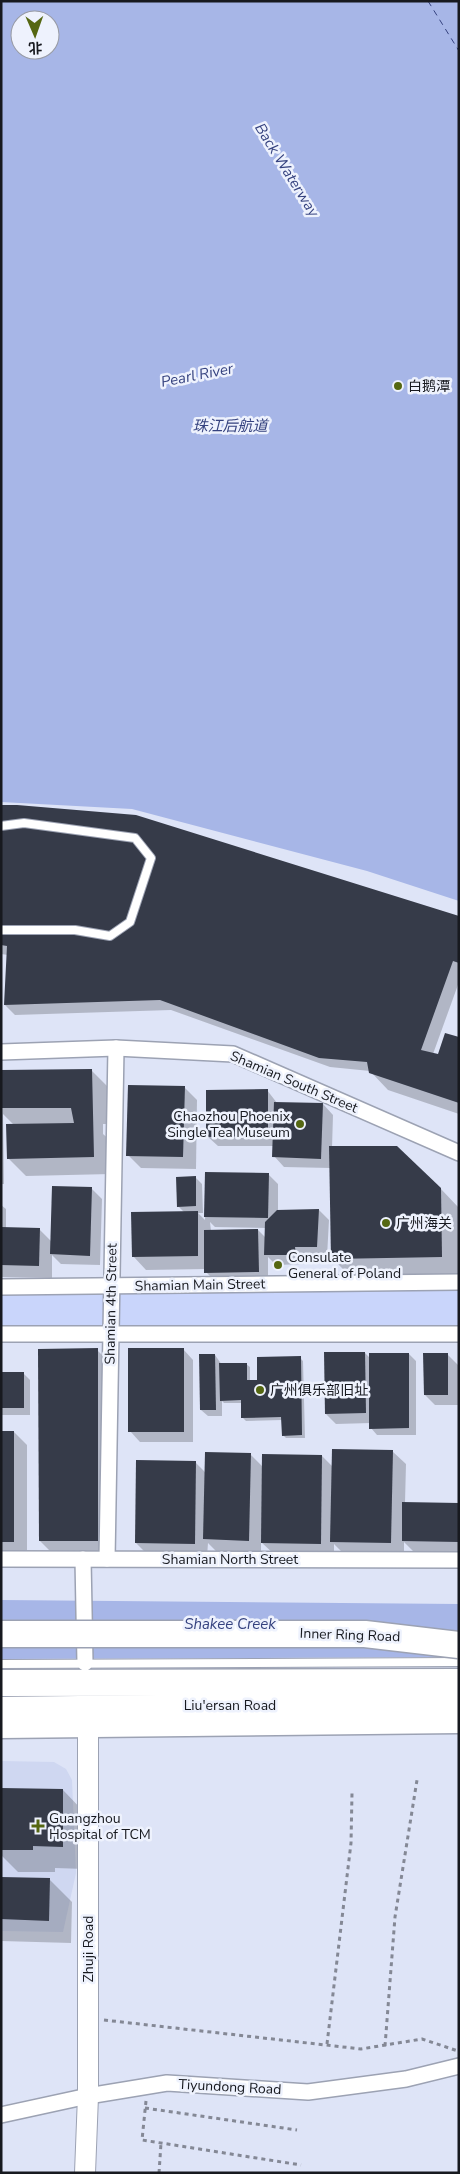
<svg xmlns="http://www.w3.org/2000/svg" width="460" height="2174" viewBox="0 0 460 2174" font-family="'Nunito Sans','Noto Sans SC',sans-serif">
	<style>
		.built { fill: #cfd7f1 }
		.green { fill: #c9d5fb }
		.water { fill: #a7b6e7; fill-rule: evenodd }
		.shadow { fill: #0003; fill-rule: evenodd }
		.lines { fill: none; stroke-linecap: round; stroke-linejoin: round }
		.ferry { stroke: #35427f; stroke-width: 1; stroke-dasharray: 6 5; stroke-linecap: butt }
		.building { fill: #363b49 }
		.lane-casing { stroke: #9ca2b3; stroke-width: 10 }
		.street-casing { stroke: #9ca2b3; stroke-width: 18 }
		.secondary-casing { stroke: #9ca2b3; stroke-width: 22 }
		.primary-casing { stroke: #9ca2b3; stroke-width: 25 }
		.highway-casing { stroke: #9ca2b3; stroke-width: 29 }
		.path { stroke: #848895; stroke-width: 3; stroke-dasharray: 4 4; stroke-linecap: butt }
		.lane { stroke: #fff; stroke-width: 8 }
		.street { stroke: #fff; stroke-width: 15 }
		.secondary { stroke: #fff; stroke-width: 20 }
		.primary { stroke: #fff; stroke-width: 22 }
		.highway { stroke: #fff; stroke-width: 26 }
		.highway-bridge-casing { stroke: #9ca2b3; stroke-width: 29; stroke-linecap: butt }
		.highway-bridge { stroke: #fff; stroke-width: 26 }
		.poi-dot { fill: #556712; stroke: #eef2fd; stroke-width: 2 }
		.labels { text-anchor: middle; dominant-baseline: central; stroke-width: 5; stroke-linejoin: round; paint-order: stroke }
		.poi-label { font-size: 14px; fill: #17191f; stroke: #eef2fd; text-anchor: start }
		.street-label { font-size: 14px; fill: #17191f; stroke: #eef2fd }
		.water-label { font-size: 15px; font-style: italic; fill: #35427f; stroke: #eef2fd }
	</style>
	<rect width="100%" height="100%" fill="#dee4f7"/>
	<path class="built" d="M1 1761 54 1762 66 1769 72 1780 76 1873 63 1932 1 1931Z"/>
	<g class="green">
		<path d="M459 1288V1331L115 1328V1292Z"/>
		<path d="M1 1293H106V1329L1 1330Z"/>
	</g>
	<g class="water">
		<path d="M1 1H459V901L367 871 132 809 1 802ZM20 20H50V50H20Z"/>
		<path d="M1 1600 459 1604V1657L1 1659Z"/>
	</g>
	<g class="shadow">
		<path d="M1 807 459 917V982L433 1054 439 1056 459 1038V1114L388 1090 370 1071 330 1067 171 1010 15 1015 5 1005 8 955 1 954Z"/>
		<path d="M91 1070 109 1088V1124H103V1134L111 1141V1174L26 1176 8 1158 14 1125 3 1114 4 1184H1V1071Z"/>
		<path d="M184 1087 197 1100 196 1169 141 1168 128 1155Z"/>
		<path d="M267 1090 277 1103 323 1104 333 1115 332 1148 441 1189 459 1208V1278L353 1279 332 1258 330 1168 284 1167 274 1156V1146H218L207 1136Z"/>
		<path d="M206 1173 268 1174 278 1184V1211L319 1210 329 1220 327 1257H304L305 1264 276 1265 268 1257V1282H216L206 1272V1269L146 1270 133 1256 184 1212 178 1206 195 1177 202 1184 203 1213H198L205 1220ZM210 1222 215 1227 266 1228V1238L258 1230 211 1231Z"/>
		<path d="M91 1188 102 1199 100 1265 61 1264 52 1255V1278L1 1277V1205L6 1209V1229H39L51 1241Z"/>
		<path d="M183 1349 193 1360V1442H140L130 1431Z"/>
		<path d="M97 1350 110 1363 111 1554H53L40 1541Z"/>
		<path d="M365 1353 370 1358 409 1354 416 1361V1435H377L371 1428V1423L336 1424 326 1414Z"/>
		<path d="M215 1355 222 1365 246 1364 250 1367V1381H258L300 1358 303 1361 305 1438H286L283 1435 282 1420 246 1421 243 1418 242 1403H224L222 1401V1416H208L201 1410Z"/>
		<path d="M448 1355 458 1365V1405H435L425 1395Z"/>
		<path d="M1 1373H23L30 1380V1415H1Z"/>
		<path d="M1 1432H14L27 1445V1555H1Z"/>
		<path d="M392 1451 406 1464 405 1503 459 1504V1552L413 1551 404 1542V1556L345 1555 334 1544V1556L275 1555 261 1542V1553L217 1552 208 1543 207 1557 149 1556 136 1543 196 1463 206 1473 250 1454 263 1467 322 1456 333 1467Z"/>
		<path d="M1 1790H63L85 1813V1869L55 1868V1872H18L1 1855Z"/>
		<path d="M1 1878 50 1880 72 1902 71 1943 1 1941Z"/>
	</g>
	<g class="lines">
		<path class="ferry" d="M428 1 459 51"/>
	</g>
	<g class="building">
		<path d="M1 805H17L136 815 459 916V963L453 961 421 1050 438 1054 445 1033 459 1037V1103L369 1073 367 1062 319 1058 160 1000 4 1005 7 946 1 945Z"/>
		<path d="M92 1069 94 1157 7 1159 6 1124 74 1123 71 1108H1V1070Z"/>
		<path d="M128 1085 185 1086 183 1157 126 1156Z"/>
		<path d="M268 1089V1136L206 1137V1090Z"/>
		<path d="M274 1102 323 1103 321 1159 272 1157Z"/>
		<path d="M329 1146H397L441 1188 442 1257 331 1259Z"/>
		<path d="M205 1172 269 1173 268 1218 204 1217Z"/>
		<path d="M196 1176V1206L177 1207 176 1177Z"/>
		<path d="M52 1186 92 1187 90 1256 50 1254Z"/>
		<path d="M319 1209 317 1247H295L296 1255H264L265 1222 277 1210Z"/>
		<path d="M198 1211V1256L132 1257 131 1212Z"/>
		<path d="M1 1227 40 1228 39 1266 1 1265Z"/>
		<path d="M258 1229 259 1272 204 1273V1230Z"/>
		<path d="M98 1348V1541H39L38 1349Z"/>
		<rect x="128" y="1348" width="56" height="84"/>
		<path d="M324 1352H365L366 1413 325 1414Z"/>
		<path d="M369 1353H409V1428L369 1429Z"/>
		<path d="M423 1353H448V1395H424Z"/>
		<path d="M199 1354H215L216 1410H200Z"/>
		<path d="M301 1356 302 1435 282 1436 281 1417 241 1418V1400L220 1401 219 1363H247V1380H257V1357Z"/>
		<rect x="1" y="1372" width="23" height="36"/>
		<rect x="1" y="1431" width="13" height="111"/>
		<path d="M332 1449 393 1450 391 1543 330 1542Z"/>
		<path d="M205 1452 251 1453 249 1541 203 1539Z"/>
		<path d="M262 1454 322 1455 321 1544 261 1543Z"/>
		<path d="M136 1460 196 1461 195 1544 135 1543Z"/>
		<path d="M402 1502 459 1503V1542L402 1541Z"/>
		<path d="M1 1788 63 1789V1847L33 1846V1850H1Z"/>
		<path d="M1 1877 50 1878 49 1921 1 1919Z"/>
	</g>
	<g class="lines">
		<g class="lane-casing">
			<g id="lane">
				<path d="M1 826 24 823 135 838 151 858 130 922 110 936 75 930H1"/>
				<path d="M1 1664 459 1662"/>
			</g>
		</g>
		<g class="street-casing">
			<g id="street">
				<path d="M1 1052 116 1048 233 1054 459 1153"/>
				<path d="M1 1287 459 1282"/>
				<path d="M1 1334H459"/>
				<path d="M1 1559 459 1560"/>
				<path d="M83 1559 85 1663"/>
				<path d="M107 1559 116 1048"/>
				<path d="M1 2115 88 2096 167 2083 308 2092 406 2079 459 2066"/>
			</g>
		</g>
		<g class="secondary-casing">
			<path id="secondary" d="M85 2173 88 2096V1725"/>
		</g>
		<g class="primary-casing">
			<g id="primary">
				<path d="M1 1708 459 1702"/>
				<path d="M1 1727 459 1722"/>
			</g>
		</g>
		<g class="highway-casing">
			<path id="highway" d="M1 1683 459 1682"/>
		</g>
		<g class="path">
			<path d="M104 2020 361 2049 422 2039 458 2051"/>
			<path d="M327 2044 351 1843 352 1793"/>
			<path d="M385 2046 395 1917 417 1780"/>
			<path d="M146 2101 142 2140 301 2165"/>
			<path d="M145 2108 297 2130"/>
			<path d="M159 2173 161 2143"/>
		</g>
		<use href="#lane" class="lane"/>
		<use href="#street" class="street"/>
		<use href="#secondary" class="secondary"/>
		<use href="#primary" class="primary"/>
		<use href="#highway" class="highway"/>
		<g class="highway-bridge-casing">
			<path id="highway-bridge" d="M1 1634H365L459 1645"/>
		</g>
		<use href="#highway-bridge" class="highway-bridge"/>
	</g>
	<g class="poi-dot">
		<circle cx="398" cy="386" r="5"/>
		<circle cx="300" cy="1124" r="5"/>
		<circle cx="386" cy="1223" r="5"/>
		<circle cx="278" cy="1265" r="5"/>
		<circle cx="260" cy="1390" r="5"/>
		<path d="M35.5 1818.5h5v5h5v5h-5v5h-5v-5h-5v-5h5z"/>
	</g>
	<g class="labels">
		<g class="poi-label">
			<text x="408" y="386">白鹅潭</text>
			<text x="290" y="1116" text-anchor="end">Chaozhou Phoenix<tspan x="290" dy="16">Single Tea Museum</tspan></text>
			<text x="396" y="1223">广州海关</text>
			<text x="288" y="1257">Consulate<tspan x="288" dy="16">General of Poland</tspan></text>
			<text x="270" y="1390">广州俱乐部旧址</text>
			<text x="49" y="1818">Guangzhou<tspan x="49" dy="16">Hospital of TCM</tspan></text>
		</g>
		<g class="street-label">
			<text transform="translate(294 1082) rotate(23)">Shamian South Street</text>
			<text transform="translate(200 1285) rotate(-1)">Shamian Main Street</text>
			<text transform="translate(111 1304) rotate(-89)">Shamian 4th Street</text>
			<text x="230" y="1559">Shamian North Street</text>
			<text transform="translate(350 1635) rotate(2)">Inner Ring Road</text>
			<text x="230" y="1705">Liu'ersan Road</text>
			<text transform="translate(88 1949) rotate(-90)">Zhuji Road</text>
			<text transform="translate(230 2087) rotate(3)">Tiyundong Road</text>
		</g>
		<g class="water-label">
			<text transform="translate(287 170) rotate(58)">Back Waterway</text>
			<text transform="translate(197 375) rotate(-11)">Pearl River</text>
			<text x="230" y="426">珠江后航道</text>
			<text x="230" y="1624">Shakee Creek</text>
		</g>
	</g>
	<rect width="460" height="2174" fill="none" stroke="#17191f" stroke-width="5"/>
	<g transform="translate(35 35) rotate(178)"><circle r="24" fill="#eef2fd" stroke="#989ba4"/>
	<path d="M0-4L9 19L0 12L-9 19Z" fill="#556712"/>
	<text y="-8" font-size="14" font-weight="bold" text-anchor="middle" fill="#17191f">北</text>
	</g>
</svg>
